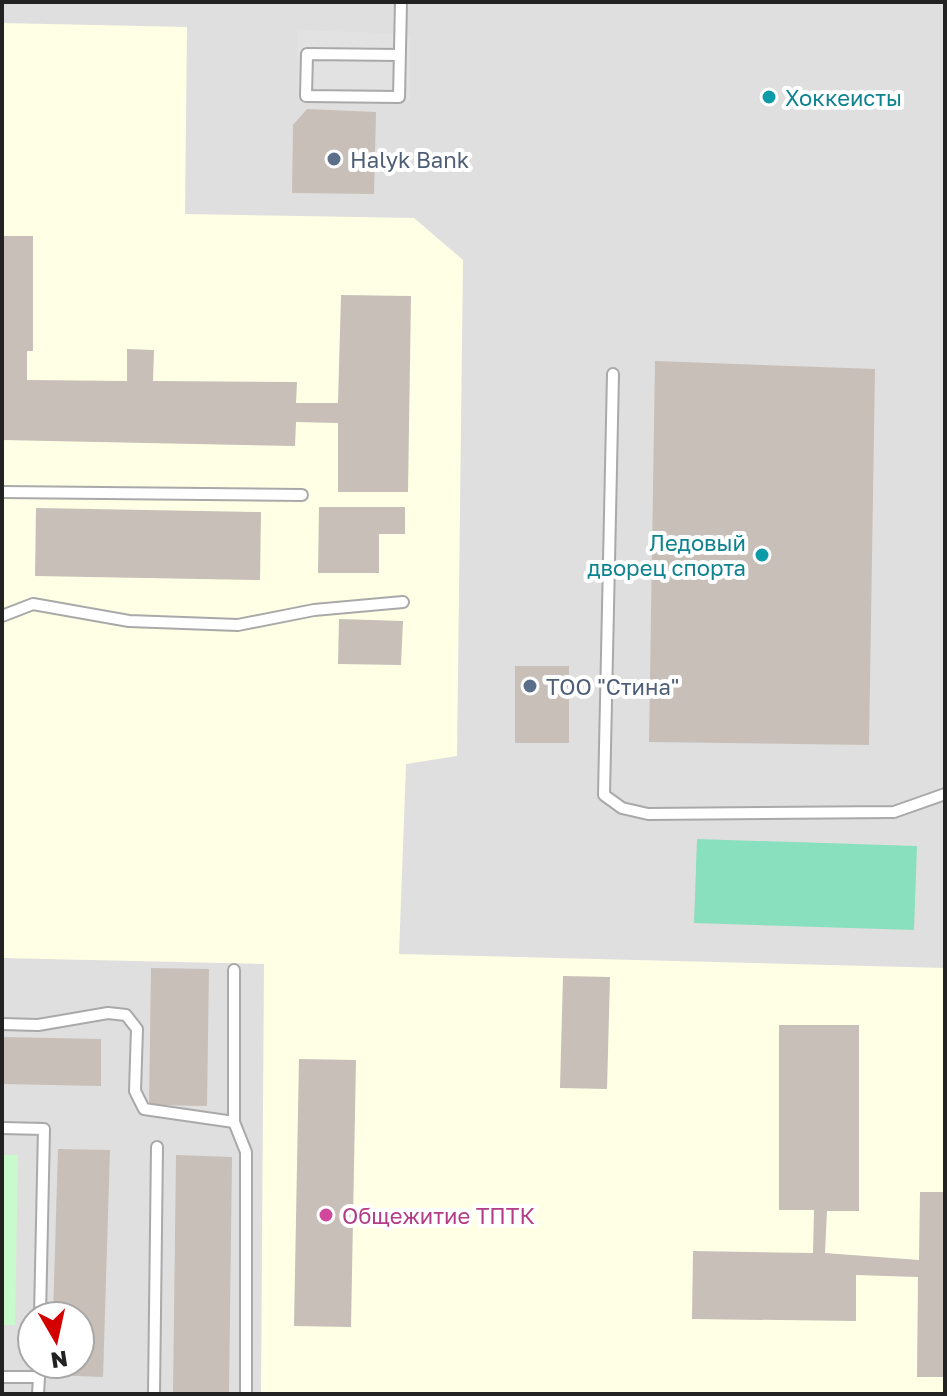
<svg xmlns="http://www.w3.org/2000/svg" width="947" height="1396" viewBox="0 0 947 1396" font-family="'Golos Text',sans-serif">
	<style>
		.residential { fill: #e0dfdf; fill-rule: evenodd }
		.education { fill: #ffffe5 }
		.park { fill: #c8facc }
		.pitch { fill: #88e0be }
		.parking { fill: #e2e2e2 }
		.building { fill: #c7bfb8 }
		.lines { fill: none; stroke-linecap: round; stroke-linejoin: round }
		.service-casing { stroke: #a9a9a9; stroke-width: 14 }
		.service { stroke: #fff; stroke-width: 10 }
		.culture-dot { fill: #0f9aa8; stroke: #fff; stroke-width: 3 }
		.service-dot { fill: #5c6f8a; stroke: #fff; stroke-width: 3 }
		.hotel-dot { fill: #d1479c; stroke: #fff; stroke-width: 3 }
		.labels { text-anchor: middle; dominant-baseline: central; stroke-width: 8; stroke-linejoin: round; paint-order: stroke }
		.culture-label { font-size: 22px; fill: #0d838f; stroke: #fff; text-anchor: start }
		.service-label { font-size: 22px; fill: #4e5e75; stroke: #fff; text-anchor: start }
		.hotel-label { font-size: 22px; fill: #b23c85; stroke: #fff; text-anchor: start }
	</style>
	<rect width="100%" height="100%" fill="#f2efe9"/>
	<path class="residential" d="M2 2H945V1394H2ZM32 1316H80V1364H32Z"/>
	<path class="education" d="M2 23 187 27 185 214 414 218 463 260 457 756 406 764 399 954 945 968V1394H261L264 964 2 958Z"/>
	<path class="park" d="M2 1155H18L15 1325H2Z"/>
	<path class="pitch" d="M697 839 917 846 914 930 694 923Z"/>
	<path class="parking" d="M297 30 389 33 410 38V100L313 102 298 99Z"/>
	<g class="building">
		<path d="M307 109 376 112 374 194 292 193 293 125Z"/>
		<path d="M2 236H33V351H27V380L127 381V349L154 350 153 381 297 382 296 403H338L341 295 411 296 408 492H338V423L296 422 295 446 2 440Z"/>
		<path d="M655 361 875 369 869 745 649 742Z"/>
		<path d="M319 507H405V534H379V573H318Z"/>
		<path d="M36 508 261 512 260 580 35 576Z"/>
		<path d="M339 619 403 621 401 665 338 664Z"/>
		<rect x="515" y="666" width="54" height="77"/>
		<path d="M151 968 209 969 207 1106 149 1105Z"/>
		<path d="M563 976 610 977 607 1089 560 1088Z"/>
		<path d="M779 1025H859V1211H827L825 1253 919 1260 920 1192H945V1377H917L918 1277 856 1275V1321L692 1319 693 1251 813 1253 814 1210H779Z"/>
		<path d="M2 1037 101 1039V1086L2 1084Z"/>
		<path d="M299 1059 356 1060 351 1327 294 1326Z"/>
		<path d="M58 1149 110 1150 103 1377 51 1375V1364H80V1316H53Z"/>
		<path d="M176 1155 232 1157 229 1394H173Z"/>
	</g>
	<g class="lines">
		<g class="service-casing">
			<g id="service">
				<path d="M400 55 307 54 306 96 399 97 401 2"/>
				<path d="M613 374 604 795 622 808 648 814 894 812 945 794"/>
				<path d="M2 492 302 495"/>
				<path d="M2 616 33 604 129 621 238 625 314 610 403 602"/>
				<path d="M234 970V1122L246 1152V1394"/>
				<path d="M2 1024 38 1025 108 1013 126 1015 137 1029 135 1091 144 1109 234 1122"/>
				<path d="M2 1128 44 1129 40 1316"/>
				<path d="M2 1377H39V1364"/>
				<path d="M38 1394 39 1377"/>
				<path d="M154 1394 157 1147"/>
			</g>
		</g>
		<use href="#service" class="service"/>
	</g>
	<g class="culture-dot">
		<circle cx="769" cy="97" r="8"/>
		<circle cx="762" cy="555" r="8"/>
	</g>
	<g class="service-dot">
		<circle cx="334" cy="159" r="8"/>
		<circle cx="530" cy="686" r="8"/>
	</g>
	<circle class="hotel-dot" cx="326" cy="1215" r="8"/>
	<g class="labels">
		<g class="culture-label">
			<text x="785" y="97">Хоккеисты</text>
			<text x="746" y="542" text-anchor="end">Ледовый<tspan x="746" dy="25">дворец спорта</tspan></text>
		</g>
		<g class="service-label">
			<text x="350" y="159">Halyk Bank</text>
			<text x="546" y="686">ТОО "Стина"</text>
		</g>
		<g class="hotel-label">
			<text x="342" y="1215">Общежитие ТПТК</text>
		</g>
	</g>
	<rect width="947" height="1396" fill="none" stroke="#222222" stroke-width="8"/>
	<g transform="translate(56 1340) rotate(171)"><circle r="38" fill="#ffffff" stroke="#a7a7a7" stroke-width="2"/>
	<path d="M0-6L14 30L0 20L-14 30Z" fill="#d40000"/>
	<text y="-12" font-size="22" font-weight="bold" text-anchor="middle" fill="#222222">N</text>
	</g>
</svg>
